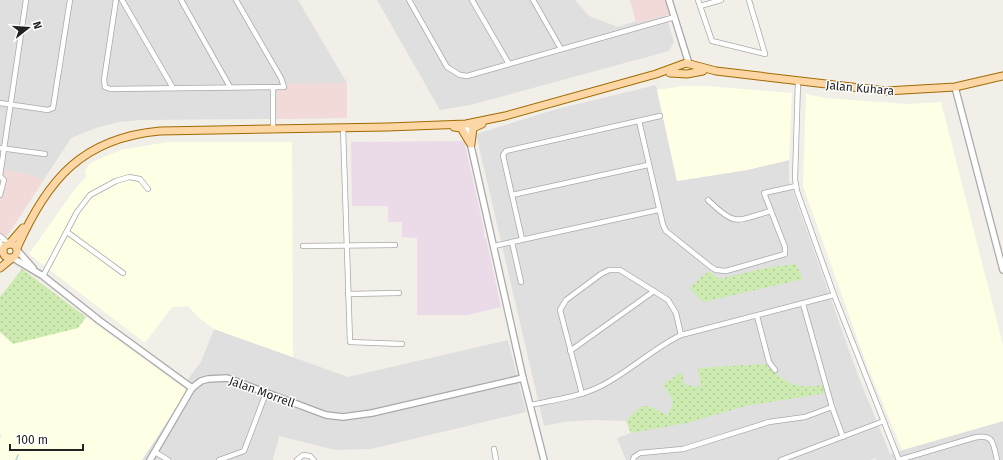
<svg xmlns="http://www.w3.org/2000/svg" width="1003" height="460" viewBox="0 0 1003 460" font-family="'Fira Sans',sans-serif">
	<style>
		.residential { fill: #e0dfdf }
		.commercial { fill: #f2dad9 }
		.industrial { fill: #ebdbe8 }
		.education { fill: #ffffe5 }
		.grass { fill: url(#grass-dots) }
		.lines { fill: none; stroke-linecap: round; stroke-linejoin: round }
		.stream { stroke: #aad3df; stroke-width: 1.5 }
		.minor-casing { stroke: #a9a9a9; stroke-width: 6 }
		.tertiary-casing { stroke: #a9a9a9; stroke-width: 8 }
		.primary-casing { stroke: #a06b00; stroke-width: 9 }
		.minor { stroke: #fff; stroke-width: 4.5 }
		.tertiary { stroke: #fff; stroke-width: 5.5 }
		.primary { stroke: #fcd6a4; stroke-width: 7 }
		.labels { text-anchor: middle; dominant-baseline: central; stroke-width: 3; stroke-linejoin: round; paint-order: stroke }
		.street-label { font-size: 12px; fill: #222; stroke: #fff }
	</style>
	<defs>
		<pattern id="grass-dots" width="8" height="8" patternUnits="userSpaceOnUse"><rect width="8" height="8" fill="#cdebb0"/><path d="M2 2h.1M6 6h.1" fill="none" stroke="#b0c997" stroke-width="1.8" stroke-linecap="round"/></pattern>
	</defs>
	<rect width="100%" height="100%" fill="#f2efe9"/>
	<g class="residential">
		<path d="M0 0H298L347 83V118L141 120 119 122 96 128 71 138 0 247Z"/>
		<path d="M377 0H575L589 16 618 27 636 21 630 0H665L669 14 666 15 674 42 669 51 470 105 440 110Z"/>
		<path d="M656 85 677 181 747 170 789 160V180L857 373 890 454 1003 421V460H876V458L870 460H626L617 438 631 433 626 421 593 420 563 422 544 426 476 134 557 109Z"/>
		<path d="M214 329 348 377 508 340 526 412 371 449 335 450 279 436 273 460H142L184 396 188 379 201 362Z"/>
	</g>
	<g class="commercial">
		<path d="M630 0H665L669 14 637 23Z"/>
		<path d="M347 83V118L277 119V84Z"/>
		<path d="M4 170 32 175 43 180 0 247V176Z"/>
	</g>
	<path class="industrial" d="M464 141 484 229V237L486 238 501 307 468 315H417V238L402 237V222H388V206H352L351 142Z"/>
	<g class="education">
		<path d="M684 86H707L792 93 789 160 747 170 677 181 657 90Z"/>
		<path d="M806 94 825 98 907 104 941 102 1003 345V421L902 450 866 363 803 186Z"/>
		<path d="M168 142H292L293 357 214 329 198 317 188 306 172 307 145 343 29 254 74 190 86 177 85 171 90 163 121 150Z"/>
		<path d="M86 317 186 390 184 396 142 460H0V438L2 435 0 433V332L13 343 78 328Z"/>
	</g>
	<g class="grass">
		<path d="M796 264 803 279 703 302 689 288 709 271 719 279 765 268Z"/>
		<path d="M22 269 86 317 78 328 13 344 0 332V297Z"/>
		<path d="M765 364C785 382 794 390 823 385L826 393 746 406 687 423 631 433 626 421C646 399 644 405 668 415L673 401 663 384 682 372 685 385 701 387 698 368Z"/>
	</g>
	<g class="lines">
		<path class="stream" d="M16 460 18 455"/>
		<g class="minor-casing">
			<g id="minor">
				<path d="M116 0 104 80 105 87 110 89 284 87 281 78 236 0"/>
				<path d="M122 0 173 88"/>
				<path d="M181 0 230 87"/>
				<path d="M409 0 447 67 460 75 467 76 675 17"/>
				<path d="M472 0 509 64"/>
				<path d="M533 0 561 49"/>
				<path d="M698 0 712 41 765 54"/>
				<path d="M749 0 765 54"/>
				<path d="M700 6 721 0"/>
				<path d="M798 82 795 179 797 191 834 295 899 460"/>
				<path d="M0 103 48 110 53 108 70 0"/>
				<path d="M639 121 663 225 666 231 711 267 716 270 726 271 785 254V247L764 193 796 186"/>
				<path d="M343 128 350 342 402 344"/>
				<path d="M273 130V87"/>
				<path d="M0 148 45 154"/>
				<path d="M0 176 26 0"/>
				<path d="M0 195 4 180 0 176"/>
				<path d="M512 195 648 165"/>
				<path d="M708 200C736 227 735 221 771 211"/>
				<path d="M67 232 123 273"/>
				<path d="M0 236 9 244"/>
				<path d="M522 239 504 160 503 155 506 151 660 116"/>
				<path d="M0 242 3 249"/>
				<path d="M512 242 521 282"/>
				<path d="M303 246 395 245"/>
				<path d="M494 246 658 210"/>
				<path d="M43 276 77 212 90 195 116 181 129 177 140 179 148 189"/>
				<path d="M348 294 399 293"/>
				<path d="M803 304 832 407 843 437"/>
				<path d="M757 316 769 362 775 370"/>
				<path d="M570 351 654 291"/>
				<path d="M582 394 560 310 566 300 601 274 609 270H620L668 300 676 313 681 335"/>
				<path d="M530 405C554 400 579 397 601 386 629 372 652 349 681 335L834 295"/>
				<path d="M494 449 496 460"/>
				<path d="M155 452 168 460"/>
				<path d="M219 460 244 451 266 393"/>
				<path d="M297 460 303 455 310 456 314 460"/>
				<path d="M633 460 634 457 640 453 683 449 769 422 805 417 832 407"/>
				<path d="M781 460 884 421"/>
				<path d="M899 460 973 438C994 433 993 443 997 460"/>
			</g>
		</g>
		<g class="tertiary-casing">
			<g id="tertiary">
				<path d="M669 0 689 64"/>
				<path d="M955 87 1003 270"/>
				<path d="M466 124 523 378 544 460"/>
				<path d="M17 250 33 268"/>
				<path d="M13 258 43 276 100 321 192 388 201 381 208 379 227 378 326 415 343 417 372 413 523 378"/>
				<path d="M150 460 192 388"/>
			</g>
		</g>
		<g class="primary-casing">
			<g id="primary">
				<path d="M670 73 687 74 703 71"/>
				<path d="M454 127 461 128 470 143"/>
				<path d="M471 144 473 128 482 124"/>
				<circle cx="10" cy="251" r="7"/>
				<path d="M9 244 23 228"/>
				<path d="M17 248C47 180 82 138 160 131L388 127 466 124 505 116 656 74 686 63 716 71 886 91 955 87 1003 76"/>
				<path d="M0 268 11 259"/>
			</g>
		</g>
		<use href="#minor" class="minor"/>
		<use href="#tertiary" class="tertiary"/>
		<use href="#primary" class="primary"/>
	</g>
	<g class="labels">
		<g class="street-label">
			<text transform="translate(860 88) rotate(5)">Jalan Kuhara</text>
			<text transform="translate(262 392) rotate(20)">Jalan Morrell</text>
		</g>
	</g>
	<g transform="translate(28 28) rotate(73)" stroke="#ffffff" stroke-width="3" paint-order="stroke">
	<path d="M0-3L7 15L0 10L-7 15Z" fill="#222222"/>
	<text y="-6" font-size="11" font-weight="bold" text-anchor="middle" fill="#222222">N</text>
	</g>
	<path d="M10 444v6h73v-6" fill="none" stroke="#222222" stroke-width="2"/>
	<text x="16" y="444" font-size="12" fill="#222222" stroke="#ffffff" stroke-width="3" paint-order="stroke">100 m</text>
</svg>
